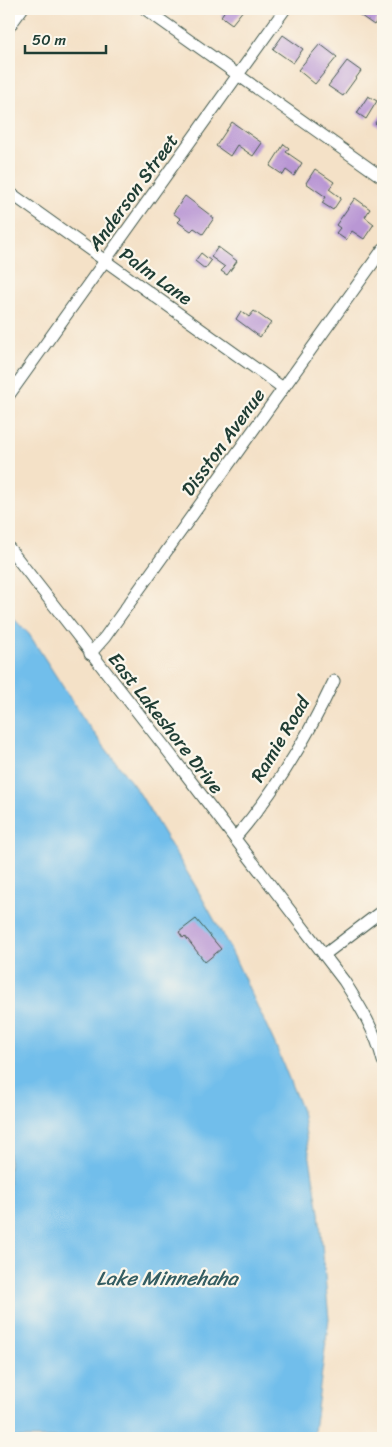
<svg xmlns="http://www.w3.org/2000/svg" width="392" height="1447" viewBox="0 0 392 1447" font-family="Sriracha,sans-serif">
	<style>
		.water { fill: #71beeb; stroke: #487e90 }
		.building { fill: #b997d4 }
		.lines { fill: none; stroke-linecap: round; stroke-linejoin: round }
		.minor-casing { stroke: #3f564a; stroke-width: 13 }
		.minor { stroke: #fff; stroke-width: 11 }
		.labels { text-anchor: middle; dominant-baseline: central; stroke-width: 4.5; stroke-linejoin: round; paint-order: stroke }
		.street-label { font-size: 19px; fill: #1f3d34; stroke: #fbf7ec }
		.water-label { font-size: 20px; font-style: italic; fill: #345d62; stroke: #fbf7ec }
	</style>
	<rect width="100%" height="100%" fill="#fbf7ec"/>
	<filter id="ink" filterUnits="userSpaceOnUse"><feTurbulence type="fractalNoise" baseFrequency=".02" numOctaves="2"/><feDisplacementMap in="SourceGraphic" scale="10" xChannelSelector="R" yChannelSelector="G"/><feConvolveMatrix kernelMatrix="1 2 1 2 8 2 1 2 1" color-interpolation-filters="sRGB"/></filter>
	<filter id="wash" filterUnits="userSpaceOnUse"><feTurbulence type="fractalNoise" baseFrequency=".0096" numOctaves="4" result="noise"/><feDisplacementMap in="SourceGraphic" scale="20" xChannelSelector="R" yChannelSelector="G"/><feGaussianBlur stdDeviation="1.12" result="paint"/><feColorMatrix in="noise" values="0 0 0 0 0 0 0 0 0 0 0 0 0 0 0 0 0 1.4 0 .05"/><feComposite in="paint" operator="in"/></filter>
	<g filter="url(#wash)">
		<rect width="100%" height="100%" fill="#f4e1c7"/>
		<path class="water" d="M9 614 29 634 85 721 140 794 196 887 230 948 275 1044 302 1111 319 1212 329 1319 313 1438H9Z"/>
		<g id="blocks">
			<g class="building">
				<path d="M226 9H244L232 24 221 16Z"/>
				<path d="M356 9H377L382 13 374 25 354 11Z"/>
				<path d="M283 35 303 49 293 63 273 49Z"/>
				<path d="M320 44 337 57 315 84 298 70Z"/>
				<path d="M347 61 361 71 343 96 328 86Z"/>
				<path d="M368 96 377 101 366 119 357 113Z"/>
				<path d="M383 112V130L375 123Z"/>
				<path d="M232 122 262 143 253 156 237 145 230 156 216 146Z"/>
				<path d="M284 144 289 148 286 152 302 163 294 176 286 170 283 175 270 166Z"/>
				<path d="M315 169 334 182 329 189 341 198 333 210 322 203 326 197 306 183Z"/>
				<path d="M185 196 214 218 203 234 194 228 191 231 178 222 181 219 173 213Z"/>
				<path d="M355 198 370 209 365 217 374 224 364 239 352 231 346 240 336 233 340 228 336 225Z"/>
				<path d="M218 247 237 261 227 275 221 271 225 267 211 257Z"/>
				<path d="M201 253 211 261 205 269 195 261Z"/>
				<path d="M241 311 249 317 254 311 271 323 260 337 236 319Z"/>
				<path d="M196 919 221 949 205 962 185 936 183 938 179 932Z"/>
			</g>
		</g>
	</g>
	<g filter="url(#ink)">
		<use href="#blocks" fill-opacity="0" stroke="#3f564a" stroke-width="1"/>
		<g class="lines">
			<g class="minor-casing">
				<g id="minor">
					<path d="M145 9 383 178"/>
					<path d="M9 27 22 9"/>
					<path d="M9 192 283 388"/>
					<path d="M9 395 285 9"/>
					<path d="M9 548 164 746 344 981C360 1006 376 1032 383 1061"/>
					<path d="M90 654 105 637 383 249"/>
					<path d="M235 838C275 792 308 736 334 681"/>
					<path d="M324 955 383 910"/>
				</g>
			</g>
			<use href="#minor" class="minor"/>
		</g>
	</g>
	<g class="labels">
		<g class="street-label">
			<text transform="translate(133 192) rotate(-54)">Anderson Street</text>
			<text transform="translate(156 276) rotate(36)">Palm Lane</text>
			<text transform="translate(223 442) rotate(-54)">Disston Avenue</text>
			<text transform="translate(166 723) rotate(52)">East Lakeshore Drive</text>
			<text transform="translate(280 739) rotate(-59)">Ramie Road</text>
		</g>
		<g class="water-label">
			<text x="167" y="1278">Lake Minnehaha</text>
		</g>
	</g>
	<rect width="392" height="1447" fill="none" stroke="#fbf7ec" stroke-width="30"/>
	<path d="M25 45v8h81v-8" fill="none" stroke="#1f3d34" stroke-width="2.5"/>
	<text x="32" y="45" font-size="15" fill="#1f3d34" stroke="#fbf7ec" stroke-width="4" paint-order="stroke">50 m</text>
</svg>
